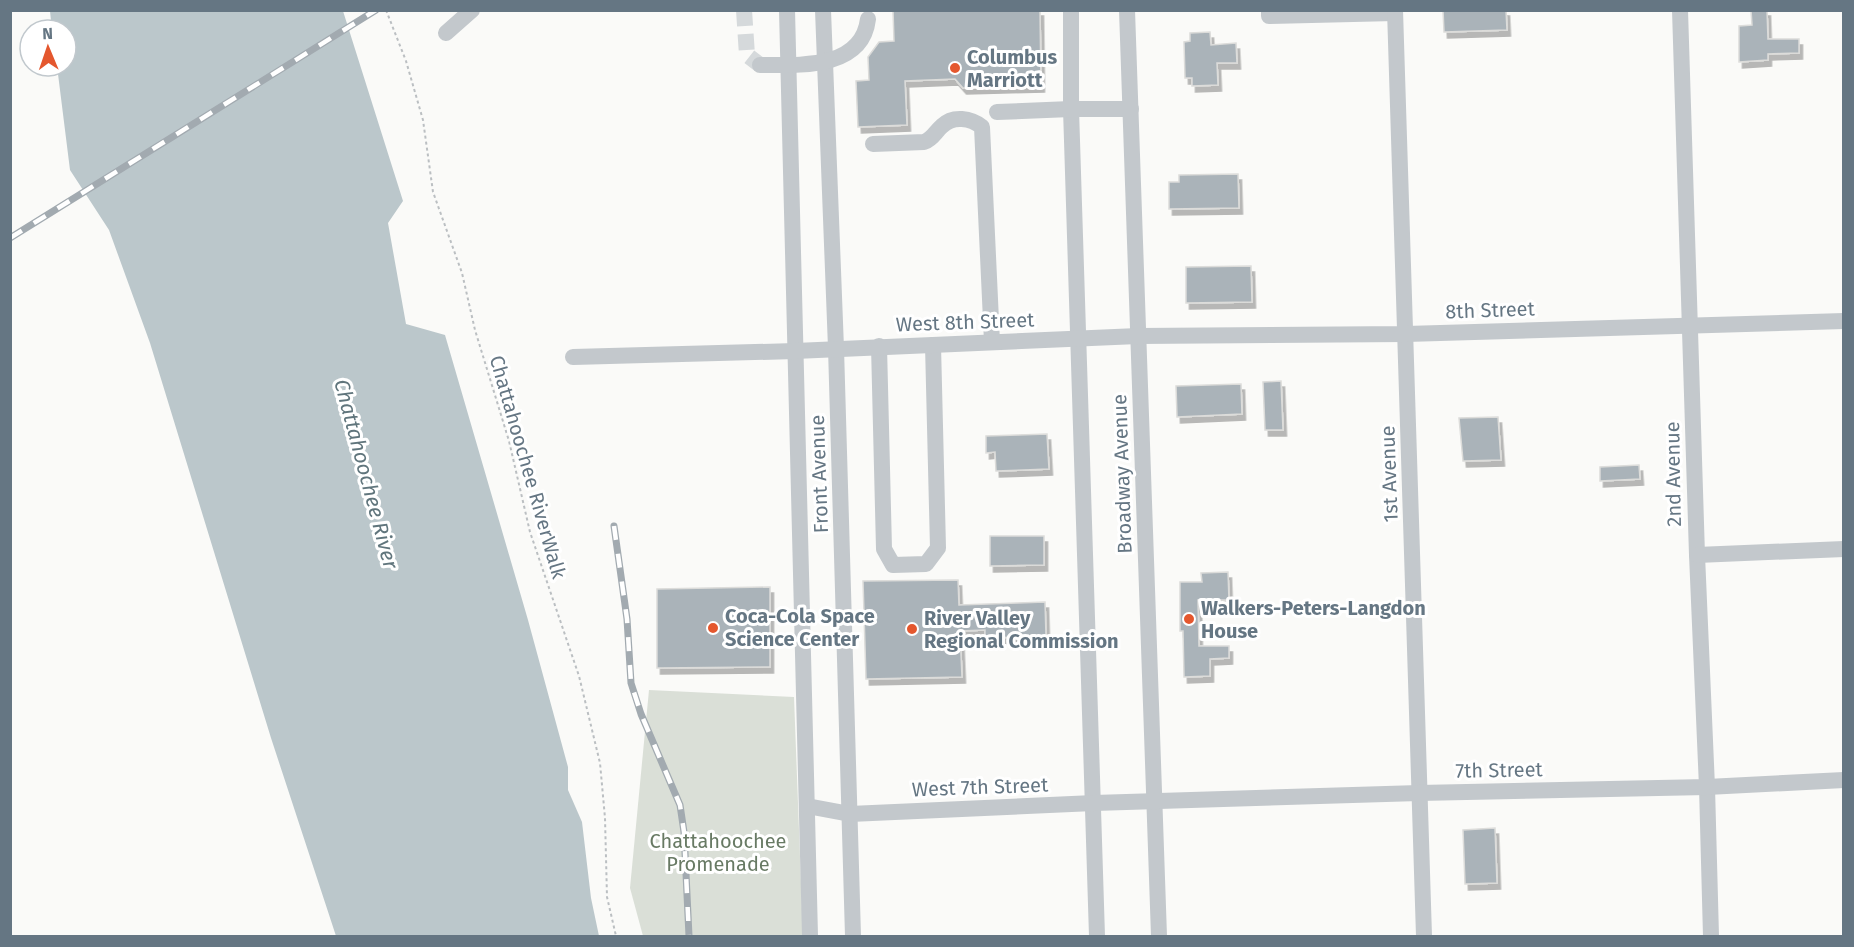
<svg xmlns="http://www.w3.org/2000/svg" width="1854" height="947" viewBox="0 0 1854 947" font-family="'Fira Sans',sans-serif">
	<style>
		.green { fill: #dadfd7 }
		.water { fill: #bbc7cb }
		.building { fill: #aab3b9; stroke: #dcdcda; stroke-width: 1.5; filter: url(#shadow) }
		.lines { fill: none; stroke-linecap: round; stroke-linejoin: round }
		.minor-tunnel { stroke: #d5d9db; stroke-width: 16; stroke-dasharray: 16 8; stroke-linecap: butt }
		.path { stroke: #bbbfc2; stroke-width: 2; stroke-dasharray: 3 3; stroke-linecap: butt }
		.minor { stroke: #c3c8cc; stroke-width: 16 }
		.rail-casing { stroke: #a2aab0; stroke-width: 7 }
		.rail { stroke: #fff; stroke-width: 4.5; stroke-dasharray: 14; stroke-linecap: butt }
		.poi-dot { fill: #e4572e; stroke: #fff; stroke-width: 2 }
		.labels { text-anchor: middle; dominant-baseline: central; stroke-width: 6; stroke-linejoin: round; paint-order: stroke }
		.poi-label { font-size: 20px; font-weight: bold; fill: #657683; stroke: #fff; text-anchor: start }
		.street-label { font-size: 20px; fill: #657683; stroke: #fff }
		.park-label { font-size: 20px; fill: #687a64; stroke: #fff }
		.water-label { font-size: 21px; font-style: italic; fill: #60757c; stroke: #fff }
	</style>
	<defs>
		<filter id="shadow"><feDropShadow dx="3.5" dy="6" stdDeviation="0" flood-color="#0004"/></filter>
	</defs>
	<rect width="100%" height="100%" fill="#fafaf8"/>
	<path class="green" d="M649 690 794 697 803 936H643L630 888Z"/>
	<path class="water" d="M50 11H343L403 201 388 223 406 324 445 335 528 620 568 767V790L582 822 591 898 599 936H336L271 738 150 343 109 230 70 170 57 66H66V30H52Z"/>
	<g class="building">
		<path d="M893 10H1040L1041 86 963 88 955 79 905 81 907 125 858 127 856 81 869 80 868 57 879 42 894 41Z"/>
		<path d="M1443 10H1506L1507 30 1444 32Z"/>
		<path d="M1751 10H1767L1768 39H1799V53L1768 54V60L1739 62V26L1752 25Z"/>
		<path d="M1210 32 1211 45 1236 43 1237 63H1217L1218 85 1192 86V78H1185L1184 42 1190 41V33Z"/>
		<path d="M1238 174 1239 208 1169 209V182H1179V175Z"/>
		<path d="M1251 266 1252 302 1186 303V267Z"/>
		<path d="M1281 381 1283 430H1265L1263 382Z"/>
		<path d="M1241 384 1242 414 1177 417 1176 386Z"/>
		<path d="M1498 417 1501 460 1463 461 1459 418Z"/>
		<path d="M1047 434 1049 469 996 471 995 452 986 453V436Z"/>
		<path d="M1639 465 1640 479 1600 481V467Z"/>
		<path d="M990 536H1044V565L990 566Z"/>
		<path d="M1228 572 1229 600H1198L1199 646H1229V658L1210 659V676L1184 677 1183 631H1180V582H1202L1201 573Z"/>
		<path d="M958 580 959 605 1045 602 1046 636 985 638V630L960 631 962 677 866 679 863 581Z"/>
		<path d="M770 587V667L657 668V589Z"/>
		<path d="M1495 828 1497 883 1465 884 1463 830Z"/>
	</g>
	<g class="lines">
		<path class="minor-tunnel" d="M744 10 747 55 760 65"/>
		<path class="path" d="M386 10 406 61 423 120 433 192 462 273 475 330 509 441 530 532 579 676 600 763 605 818 607 897 616 936"/>
		<g class="minor">
			<path d="M787 10 810 936"/>
			<path d="M823 10 836 348 853 936"/>
			<path d="M1071 10V109L1097 936"/>
			<path d="M1127 10 1159 936"/>
			<path d="M1269 10V16L1395 13"/>
			<path d="M1395 10 1424 936"/>
			<path d="M1680 10 1697 555 1707 787 1711 936"/>
			<path d="M446 33 472 10"/>
			<path d="M760 65C798 65 862 70 868 19"/>
			<path d="M997 112 1071 109H1131"/>
			<path d="M873 144 924 142C933 139 935 132 942 126 953 115 971 118 982 127L992 342"/>
			<path d="M879 346 884 549 893 565 926 564 938 548 933 345"/>
			<path d="M573 357 795 351 1138 336 1406 334 1844 321"/>
			<path d="M1697 555 1844 549"/>
			<path d="M807 806 850 814 1094 803 1419 793 1707 787 1844 780"/>
		</g>
		<g class="rail-casing">
			<g id="rail">
				<path d="M10 238 376 10"/>
				<path d="M614 526 627 619 631 683 641 714 680 805 684 832 689 936"/>
			</g>
		</g>
		<use href="#rail" class="rail"/>
	</g>
	<g class="poi-dot">
		<circle cx="955" cy="68" r="6"/>
		<circle cx="1189" cy="619" r="6"/>
		<circle cx="713" cy="628" r="6"/>
		<circle cx="912" cy="629" r="6"/>
	</g>
	<g class="labels">
		<g class="poi-label">
			<text x="967" y="57">Columbus<tspan x="967" dy="23">Marriott</tspan></text>
			<text x="1201" y="608">Walkers-Peters-Langdon<tspan x="1201" dy="23">House</tspan></text>
			<text x="725" y="616">Coca-Cola Space<tspan x="725" dy="23">Science Center</tspan></text>
			<text x="924" y="618">River Valley<tspan x="924" dy="23">Regional Commission</tspan></text>
		</g>
		<g class="street-label">
			<text transform="translate(1490 310) rotate(-2)">8th Street</text>
			<text transform="translate(965 322) rotate(-2)">West 8th Street</text>
			<text transform="translate(528 467) rotate(74)">Chattahoochee RiverWalk</text>
			<text transform="translate(819 474) rotate(-92)">Front Avenue</text>
			<text transform="translate(1122 474) rotate(-92)">Broadway Avenue</text>
			<text transform="translate(1389 474) rotate(-92)">1st Avenue</text>
			<text transform="translate(1673 474) rotate(-91)">2nd Avenue</text>
			<text transform="translate(1499 770) rotate(-1)">7th Street</text>
			<text transform="translate(980 787) rotate(-2)">West 7th Street</text>
		</g>
		<g class="park-label">
			<text x="718" y="841">Chattahoochee<tspan x="718" dy="23">Promenade</tspan></text>
		</g>
		<g class="water-label">
			<text transform="translate(366 474) rotate(75)">Chattahoochee River</text>
		</g>
	</g>
	<rect width="1854" height="947" fill="none" stroke="#657683" stroke-width="24"/>
	<g transform="translate(48 48) rotate(358)"><circle r="28" fill="#ffffff" stroke="#c1c8cd" stroke-width="1.5"/>
	<path d="M0-4.5L10 22L0 15L-10 22Z" fill="#e4572e"/>
	<text y="-9" font-size="16" font-weight="bold" text-anchor="middle" fill="#657683">N</text>
	</g>
</svg>
